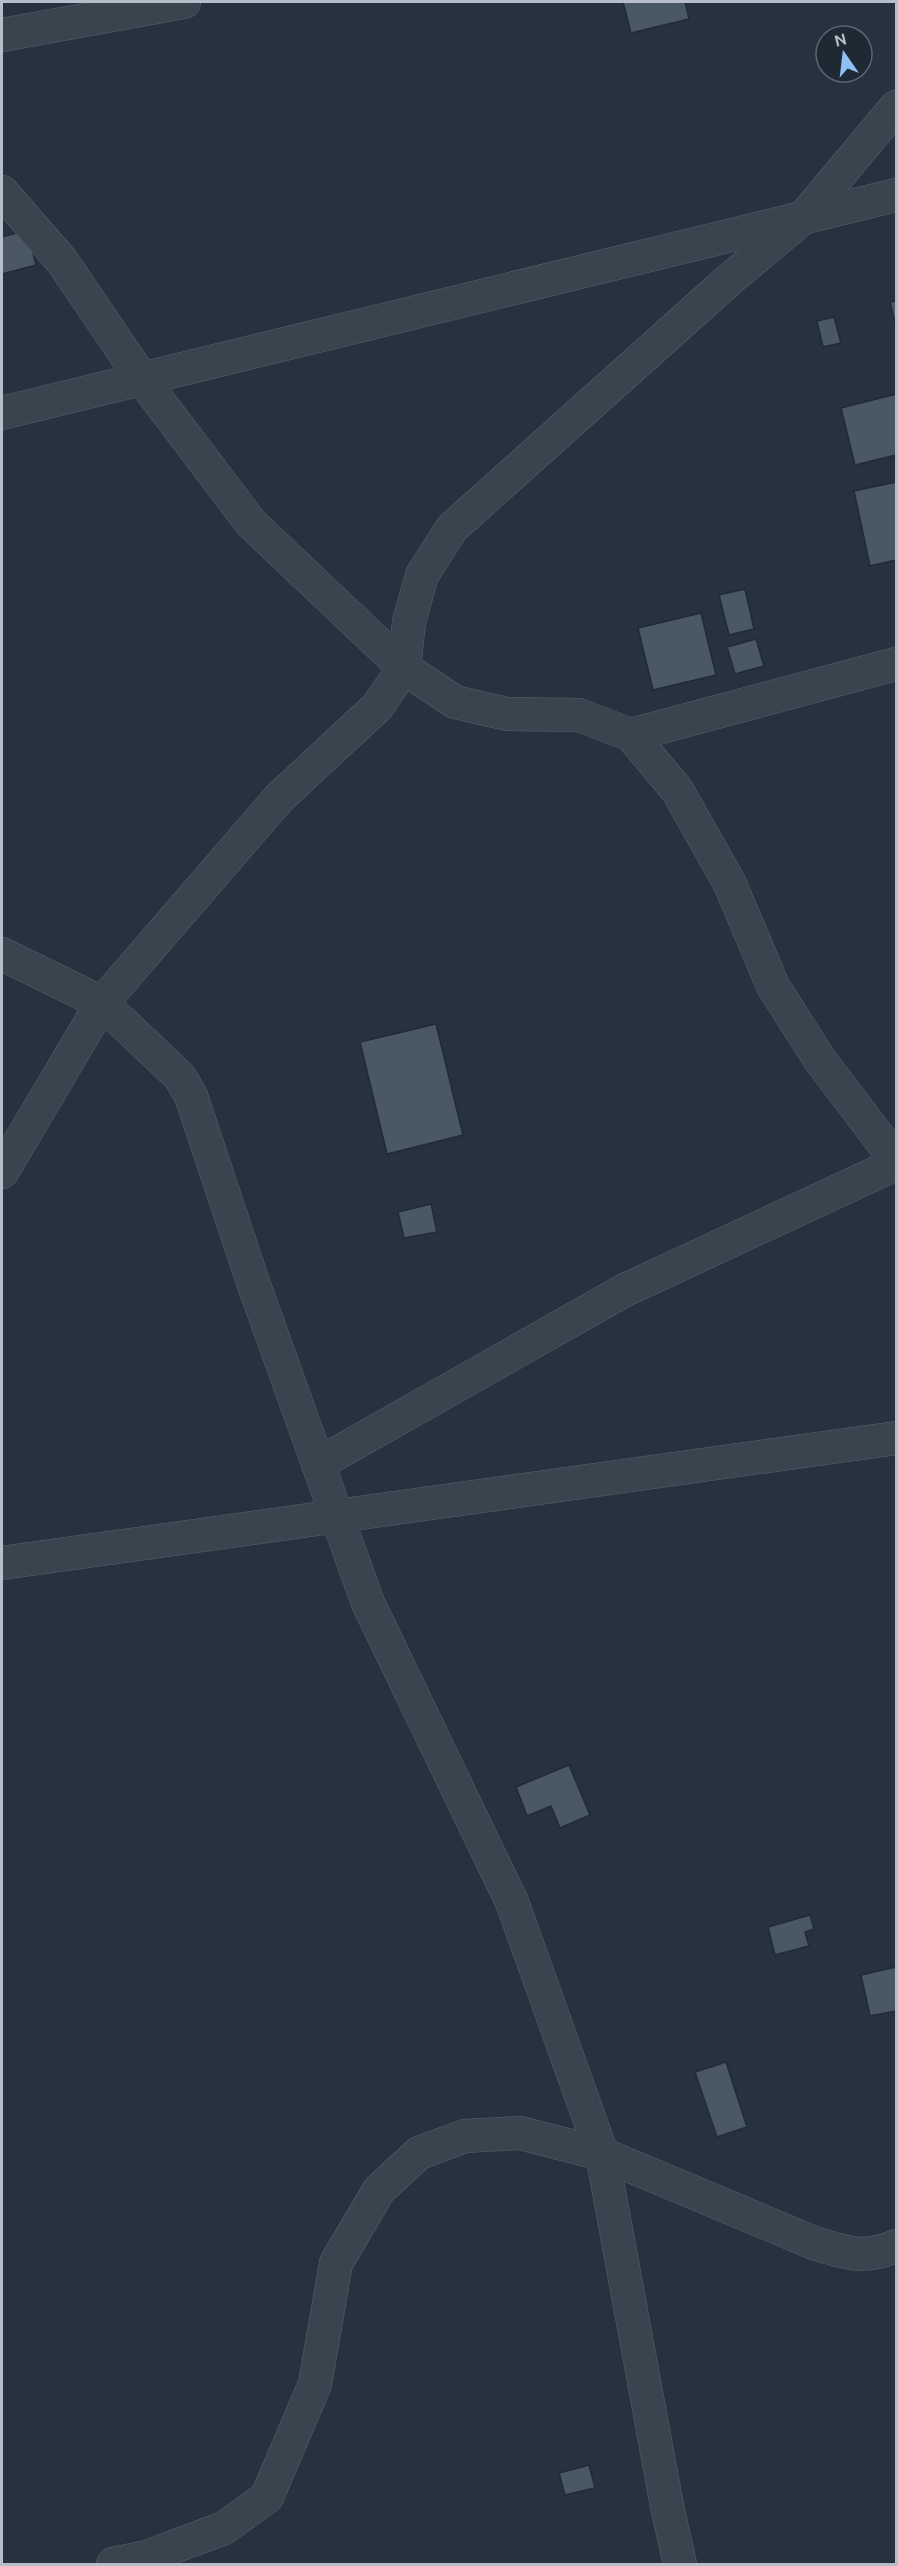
<svg xmlns="http://www.w3.org/2000/svg" width="898" height="2566" viewBox="0 0 898 2566" font-family="Ubuntu,sans-serif">
	<style>
		.building { fill: #4a5864; stroke: #212b36; stroke-width: 1.5 }
		.lines { fill: none; stroke-linecap: round; stroke-linejoin: round }
		.street-casing { stroke: #58626c; stroke-width: 34 }
		.street { stroke: #3a444f; stroke-width: 33 }
	</style>
	<rect width="100%" height="100%" fill="#26323f"/>
	<g class="building">
		<path d="M623 2H685L689 19 631 33Z"/>
		<path d="M27 230 36 265 2 274V237Z"/>
		<path d="M896 301V327L890 302Z"/>
		<path d="M834 317 841 343 823 347 817 321Z"/>
		<path d="M896 394V455L855 465 841 408Z"/>
		<path d="M896 482V560L870 566 854 491Z"/>
		<path d="M745 589 754 629 729 635 719 595Z"/>
		<path d="M701 613 716 675 653 690 638 628Z"/>
		<path d="M756 639 764 666 735 674 727 647Z"/>
		<path d="M436 1024 463 1135 387 1154 360 1042Z"/>
		<path d="M431 1204 437 1232 404 1238 398 1212Z"/>
		<path d="M569 1765 590 1815 560 1828 551 1806 527 1816 516 1787Z"/>
		<path d="M810 1915 814 1929 805 1932 809 1946 775 1955 768 1927Z"/>
		<path d="M896 1967V2011L870 2016 861 1975Z"/>
		<path d="M726 2062 747 2127 717 2137 695 2072Z"/>
		<path d="M589 2465 595 2488 565 2495 559 2473Z"/>
	</g>
	<g class="lines">
		<g class="street-casing">
			<g id="street">
				<path d="M2 35 184 2"/>
				<path d="M2 192 62 261 142 379 251 523 404 668 455 702 507 714 579 715 631 735 677 790 729 882 773 986 820 1060 896 1160"/>
				<path d="M2 413 896 195"/>
				<path d="M631 735 896 664"/>
				<path d="M2 954 102 1003 180 1077 191 1096 254 1285 368 1603 512 1902 602 2154 667 2506 680 2564"/>
				<path d="M2 1172 102 1003 279 798 377 707 404 668 409 622 422 575 452 528 730 279 803 218 896 107"/>
				<path d="M318 1464 625 1290 896 1164"/>
				<path d="M2 1563 896 1438"/>
				<path d="M113 2564 147 2557 224 2528 267 2497 315 2384 336 2263 379 2190 419 2153 465 2136 520 2133 602 2154 814 2243C846 2253 865 2260 896 2246"/>
			</g>
		</g>
		<use href="#street" class="street"/>
	</g>
	<rect width="898" height="2566" fill="none" stroke="#b6bfc9" stroke-width="6"/>
	<g transform="translate(844 54) rotate(346)"><circle r="28" fill="#1f2934" stroke="#5b6570" stroke-width="1.5"/>
	<path d="M0-4.5L10 22L0 15L-10 22Z" fill="#90bff4"/>
	<text y="-9" font-size="16" font-weight="bold" text-anchor="middle" fill="#b6bfc9">N</text>
	</g>
</svg>
